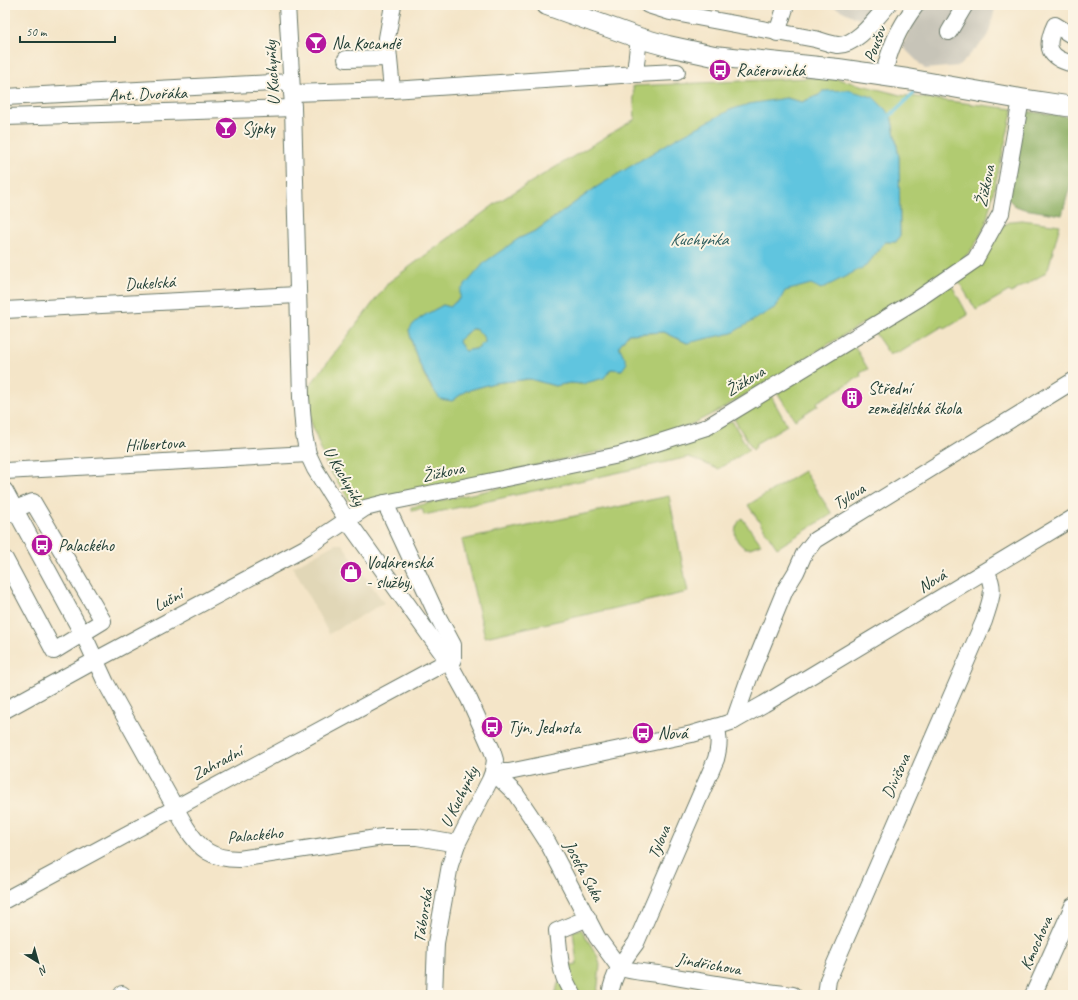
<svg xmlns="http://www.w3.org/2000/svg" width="1078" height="1000" viewBox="0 0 1078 1000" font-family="Caveat,sans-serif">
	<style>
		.built { fill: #e1d7b7 }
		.industrial { fill: #c7c4b8 }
		.green { fill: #b1cb71; stroke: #688452; fill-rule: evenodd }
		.forest { fill: #8caf63; stroke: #56764c }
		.water { fill: #61c5df; stroke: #40818a; fill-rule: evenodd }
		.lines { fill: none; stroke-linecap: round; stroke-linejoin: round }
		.stream { stroke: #61c5df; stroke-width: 4 }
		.minor-casing { stroke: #6a7868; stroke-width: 18 }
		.major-casing { stroke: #6a7868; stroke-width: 22 }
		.minor { stroke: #fff; stroke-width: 16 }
		.major { stroke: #fff; stroke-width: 20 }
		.labels { text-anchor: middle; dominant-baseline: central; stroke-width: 4; stroke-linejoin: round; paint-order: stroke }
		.poi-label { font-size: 17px; fill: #1f3d34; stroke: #fcf5e5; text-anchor: start }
		.street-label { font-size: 17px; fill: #1f3d34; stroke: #fcf5e5 }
		.water-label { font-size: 18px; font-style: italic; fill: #305f5f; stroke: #fcf5e5 }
	</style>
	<rect width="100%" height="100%" fill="#fcf5e5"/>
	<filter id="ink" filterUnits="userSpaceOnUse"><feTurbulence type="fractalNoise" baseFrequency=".025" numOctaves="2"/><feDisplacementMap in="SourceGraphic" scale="8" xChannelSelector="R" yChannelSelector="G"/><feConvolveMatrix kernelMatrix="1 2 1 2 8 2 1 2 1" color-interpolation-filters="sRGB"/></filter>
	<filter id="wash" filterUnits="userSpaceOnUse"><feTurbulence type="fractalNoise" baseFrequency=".012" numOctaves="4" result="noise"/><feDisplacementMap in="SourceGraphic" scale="16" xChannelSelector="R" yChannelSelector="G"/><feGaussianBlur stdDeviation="0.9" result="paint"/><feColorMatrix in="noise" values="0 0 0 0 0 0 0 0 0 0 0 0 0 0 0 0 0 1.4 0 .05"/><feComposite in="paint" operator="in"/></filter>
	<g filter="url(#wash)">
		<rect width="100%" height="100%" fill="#f4e5c8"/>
		<path class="built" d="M335 544H342L384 603 329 634 293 567Z"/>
		<g class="industrial">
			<path d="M830 5H880L865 22Z"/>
			<path d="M926 5H996L988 36 959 66 925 69 902 46 919 13Z"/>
		</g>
		<g class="green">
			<path d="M830 77 900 95 1013 109 986 223C976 247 967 257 946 273L720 410 692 424 625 446 361 503 351 502 327 466 311 422 307 389 389 282 498 202 635 119 633 86ZM819 95 891 115 899 157 900 235 896 242H885L866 266 784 291 776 307 687 343 664 332 628 334 619 346 622 370 611 369 582 384 570 383 555 386 530 379 494 383 466 391 452 401C446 397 435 393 431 387 422 374 412 346 409 330 415 319 431 312 443 305L450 307 518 239 537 230 595 188 786 98 802 102Z"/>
			<path d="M1022 220 1060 225 1048 269 1044 274 1011 293 1009 291 976 310 959 282V277L1002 226 1012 221Z"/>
			<path d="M949 284 952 286 968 315 945 329 943 326 899 353 897 351 890 355 874 332Z"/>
			<path d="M471 329C478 329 484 335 485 342L479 348 465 351 459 342 460 339Z"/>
			<path d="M854 345 868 369 860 373 861 376 817 402 818 405 795 420 777 392Z"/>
			<path d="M771 396 787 425 755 444 756 447 753 450 734 419Z"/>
			<path d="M732 421 749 450 718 469 689 457 424 515 422 508 413 511 411 507 629 460Z"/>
			<path d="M804 471 832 514 777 548 748 505Z"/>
			<path d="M669 496 688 592 485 637 462 540Z"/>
			<path d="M742 518 761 544 750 548H745C732 540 733 527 742 518Z"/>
			<path d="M581 929 598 957 600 965 597 995H555L558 983H564L565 966 577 964 573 931Z"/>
		</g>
		<path class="forest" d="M1025 111 1073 117V175L1062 215 1024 209 1015 206 1007 198Z"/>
		<path class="water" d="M848 90 873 97 891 115 899 157 900 235 896 242H885L866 266 821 289 811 284 785 291 776 307 732 333 687 343 664 332 628 334 619 346 627 363 622 370 611 369 604 378 582 384 570 383 555 386 530 379 494 383 466 391 452 401 440 399C425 379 414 355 409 330 415 319 431 312 443 305L450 307 460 298V291L485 262 518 239 537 230 595 188 677 138 730 110 749 104 786 98 802 102 819 95 823 91ZM471 329H476L478 332C481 333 485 338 485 342L484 344H481L479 348 465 351 459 342 460 339Z"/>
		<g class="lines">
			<path class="stream" d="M891 115 915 92"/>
		</g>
	</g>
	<g filter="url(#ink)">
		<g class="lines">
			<g class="minor-casing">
				<g id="minor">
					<path d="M287 5 293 108 301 397 304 435 308 454 315 469 347 520 448 661 469 699 492 750 495 760 493 772 490 780 457 844 450 865 436 943 434 995"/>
					<path d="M648 5 670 12 815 39C822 41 830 44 837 45 857 46 876 18 888 5"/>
					<path d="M949 32 965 5"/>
					<path d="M777 33 786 5"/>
					<path d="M1073 36 1055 25C1044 48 1049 58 1073 64"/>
					<path d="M639 38 636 64V74L677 72"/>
					<path d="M346 59 388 58"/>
					<path d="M884 76C888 50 900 26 916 5"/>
					<path d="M392 90 387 38 393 5"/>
					<path d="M292 93 392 90 636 74"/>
					<path d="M5 97 291 82"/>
					<path d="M5 117 293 108"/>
					<path d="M5 310 297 295"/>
					<path d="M5 471 308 454"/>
					<path d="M5 491 88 644 106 683 186 827C200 850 212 859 239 859L383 837H417L457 844"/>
					<path d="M385 503 437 615 453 645V659L450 665"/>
					<path d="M5 516 15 509 33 502 103 621 54 651 5 559"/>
					<path d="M5 710 96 660 305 548 365 508 385 503 619 455 707 427 918 299 975 260 1001 213 1021 99"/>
					<path d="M734 721 749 678 785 590 796 572 804 554 815 540 1073 381"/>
					<path d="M493 772H509L692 734 719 726 734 721 764 704 1073 518"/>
					<path d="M493 772 515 793 530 815 548 843 597 937 619 967"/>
					<path d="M5 900 448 661"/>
					<path d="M619 967C631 972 644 972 658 974 703 982 747 990 793 995"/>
					<path d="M122 994V995"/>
					<path d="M573 994C559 975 560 954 557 931L588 918"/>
					<path d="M610 995C613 974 624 959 636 943L716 759C719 747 720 738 716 727"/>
					<path d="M826 995 828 980 834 966 984 621C990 601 997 590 986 571"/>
					<path d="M1033 995 1073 906"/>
				</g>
			</g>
			<g class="major-casing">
				<path id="major" d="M547 5 639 38 668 46 714 56 838 69 907 79 1021 99 1073 107"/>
			</g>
			<use href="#minor" class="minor"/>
			<use href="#major" class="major"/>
		</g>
	</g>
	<defs>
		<g id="bar-disc" transform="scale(1.15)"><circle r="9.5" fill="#b5179e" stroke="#fcf5e5"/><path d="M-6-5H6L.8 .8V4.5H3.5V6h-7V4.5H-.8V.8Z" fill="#fff"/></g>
		<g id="bus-disc" transform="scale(1.15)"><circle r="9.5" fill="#b5179e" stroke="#fcf5e5"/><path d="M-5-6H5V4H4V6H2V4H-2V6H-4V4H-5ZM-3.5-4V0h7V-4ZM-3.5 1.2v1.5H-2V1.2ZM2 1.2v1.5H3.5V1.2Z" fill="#fff"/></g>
		<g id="building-disc" transform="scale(1.15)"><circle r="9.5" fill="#b5179e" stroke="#fcf5e5"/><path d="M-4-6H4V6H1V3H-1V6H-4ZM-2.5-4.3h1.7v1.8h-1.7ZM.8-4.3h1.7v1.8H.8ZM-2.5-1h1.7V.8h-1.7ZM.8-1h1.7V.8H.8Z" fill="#fff"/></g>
		<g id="shop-disc" transform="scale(1.15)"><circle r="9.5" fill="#b5179e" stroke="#fcf5e5"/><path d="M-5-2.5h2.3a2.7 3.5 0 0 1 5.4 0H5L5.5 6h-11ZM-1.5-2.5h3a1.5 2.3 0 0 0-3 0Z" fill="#fff"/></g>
	</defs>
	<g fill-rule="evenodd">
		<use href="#bar-disc" x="316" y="43"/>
		<use href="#bus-disc" x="720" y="70"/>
		<use href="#bar-disc" x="226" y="128"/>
		<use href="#building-disc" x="852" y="398"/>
		<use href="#bus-disc" x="42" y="545"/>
		<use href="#shop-disc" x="351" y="572"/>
		<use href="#bus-disc" x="492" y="727"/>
		<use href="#bus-disc" x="643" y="733"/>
	</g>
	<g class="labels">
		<g class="poi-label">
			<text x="332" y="43">Na Kocandě</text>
			<text x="736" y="70">Račerovická</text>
			<text x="242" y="128">Sýpky</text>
			<text x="868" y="388">Střední<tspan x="868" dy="20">zemědělská škola</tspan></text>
			<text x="58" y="545">Palackého</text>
			<text x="366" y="562">Vodárenská<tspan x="366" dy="20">- služby,</tspan></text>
			<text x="508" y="727">Týn, Jednota</text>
			<text x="658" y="733">Nová</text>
		</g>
		<g class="street-label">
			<text transform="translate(875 44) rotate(-70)">Poušov</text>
			<text transform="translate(272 73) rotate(-93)">U Kuchyňky</text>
			<text transform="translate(148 94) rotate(-2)">Ant. Dvořáka</text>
			<text transform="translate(985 186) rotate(-78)">Žižkova</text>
			<text transform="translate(150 283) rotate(-3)">Dukelská</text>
			<text transform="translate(745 381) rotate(-31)">Žižkova</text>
			<text transform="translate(155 444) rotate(-3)">Hilbertova</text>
			<text transform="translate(443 472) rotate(-12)">Žižkova</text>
			<text transform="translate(344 476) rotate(60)">U Kuchyňky</text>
			<text transform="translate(849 496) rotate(-32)">Tylova</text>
			<text transform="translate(932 581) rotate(-31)">Nová</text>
			<text transform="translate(168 600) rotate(-28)">Luční</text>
			<text transform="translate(217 763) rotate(-28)">Zahradní</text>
			<text transform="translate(896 776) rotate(-66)">Divišova</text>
			<text transform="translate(459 797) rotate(-64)">U Kuchyňky</text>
			<text transform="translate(255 835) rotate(-5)">Palackého</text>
			<text transform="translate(659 842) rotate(-67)">Tylova</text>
			<text transform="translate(584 871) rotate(62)">Josefa Suka</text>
			<text transform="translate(423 916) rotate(-81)">Táborská</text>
			<text transform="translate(1036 943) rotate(-66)">Kmochova</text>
			<text transform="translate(709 964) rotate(10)">Jindřichova</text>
		</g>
		<g class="water-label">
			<text x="699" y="239">Kuchyňka</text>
		</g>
	</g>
	<rect width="1078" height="1000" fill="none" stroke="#fcf5e5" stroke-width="20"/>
	<g transform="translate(38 962) rotate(143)" stroke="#fcf5e5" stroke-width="3" paint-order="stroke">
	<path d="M0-3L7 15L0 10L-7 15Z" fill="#1f3d34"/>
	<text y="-6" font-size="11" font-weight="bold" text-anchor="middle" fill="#1f3d34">N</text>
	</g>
	<path d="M20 36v6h95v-6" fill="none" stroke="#1f3d34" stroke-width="2"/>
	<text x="26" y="36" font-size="12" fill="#1f3d34" stroke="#fcf5e5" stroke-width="3" paint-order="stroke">50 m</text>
</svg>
